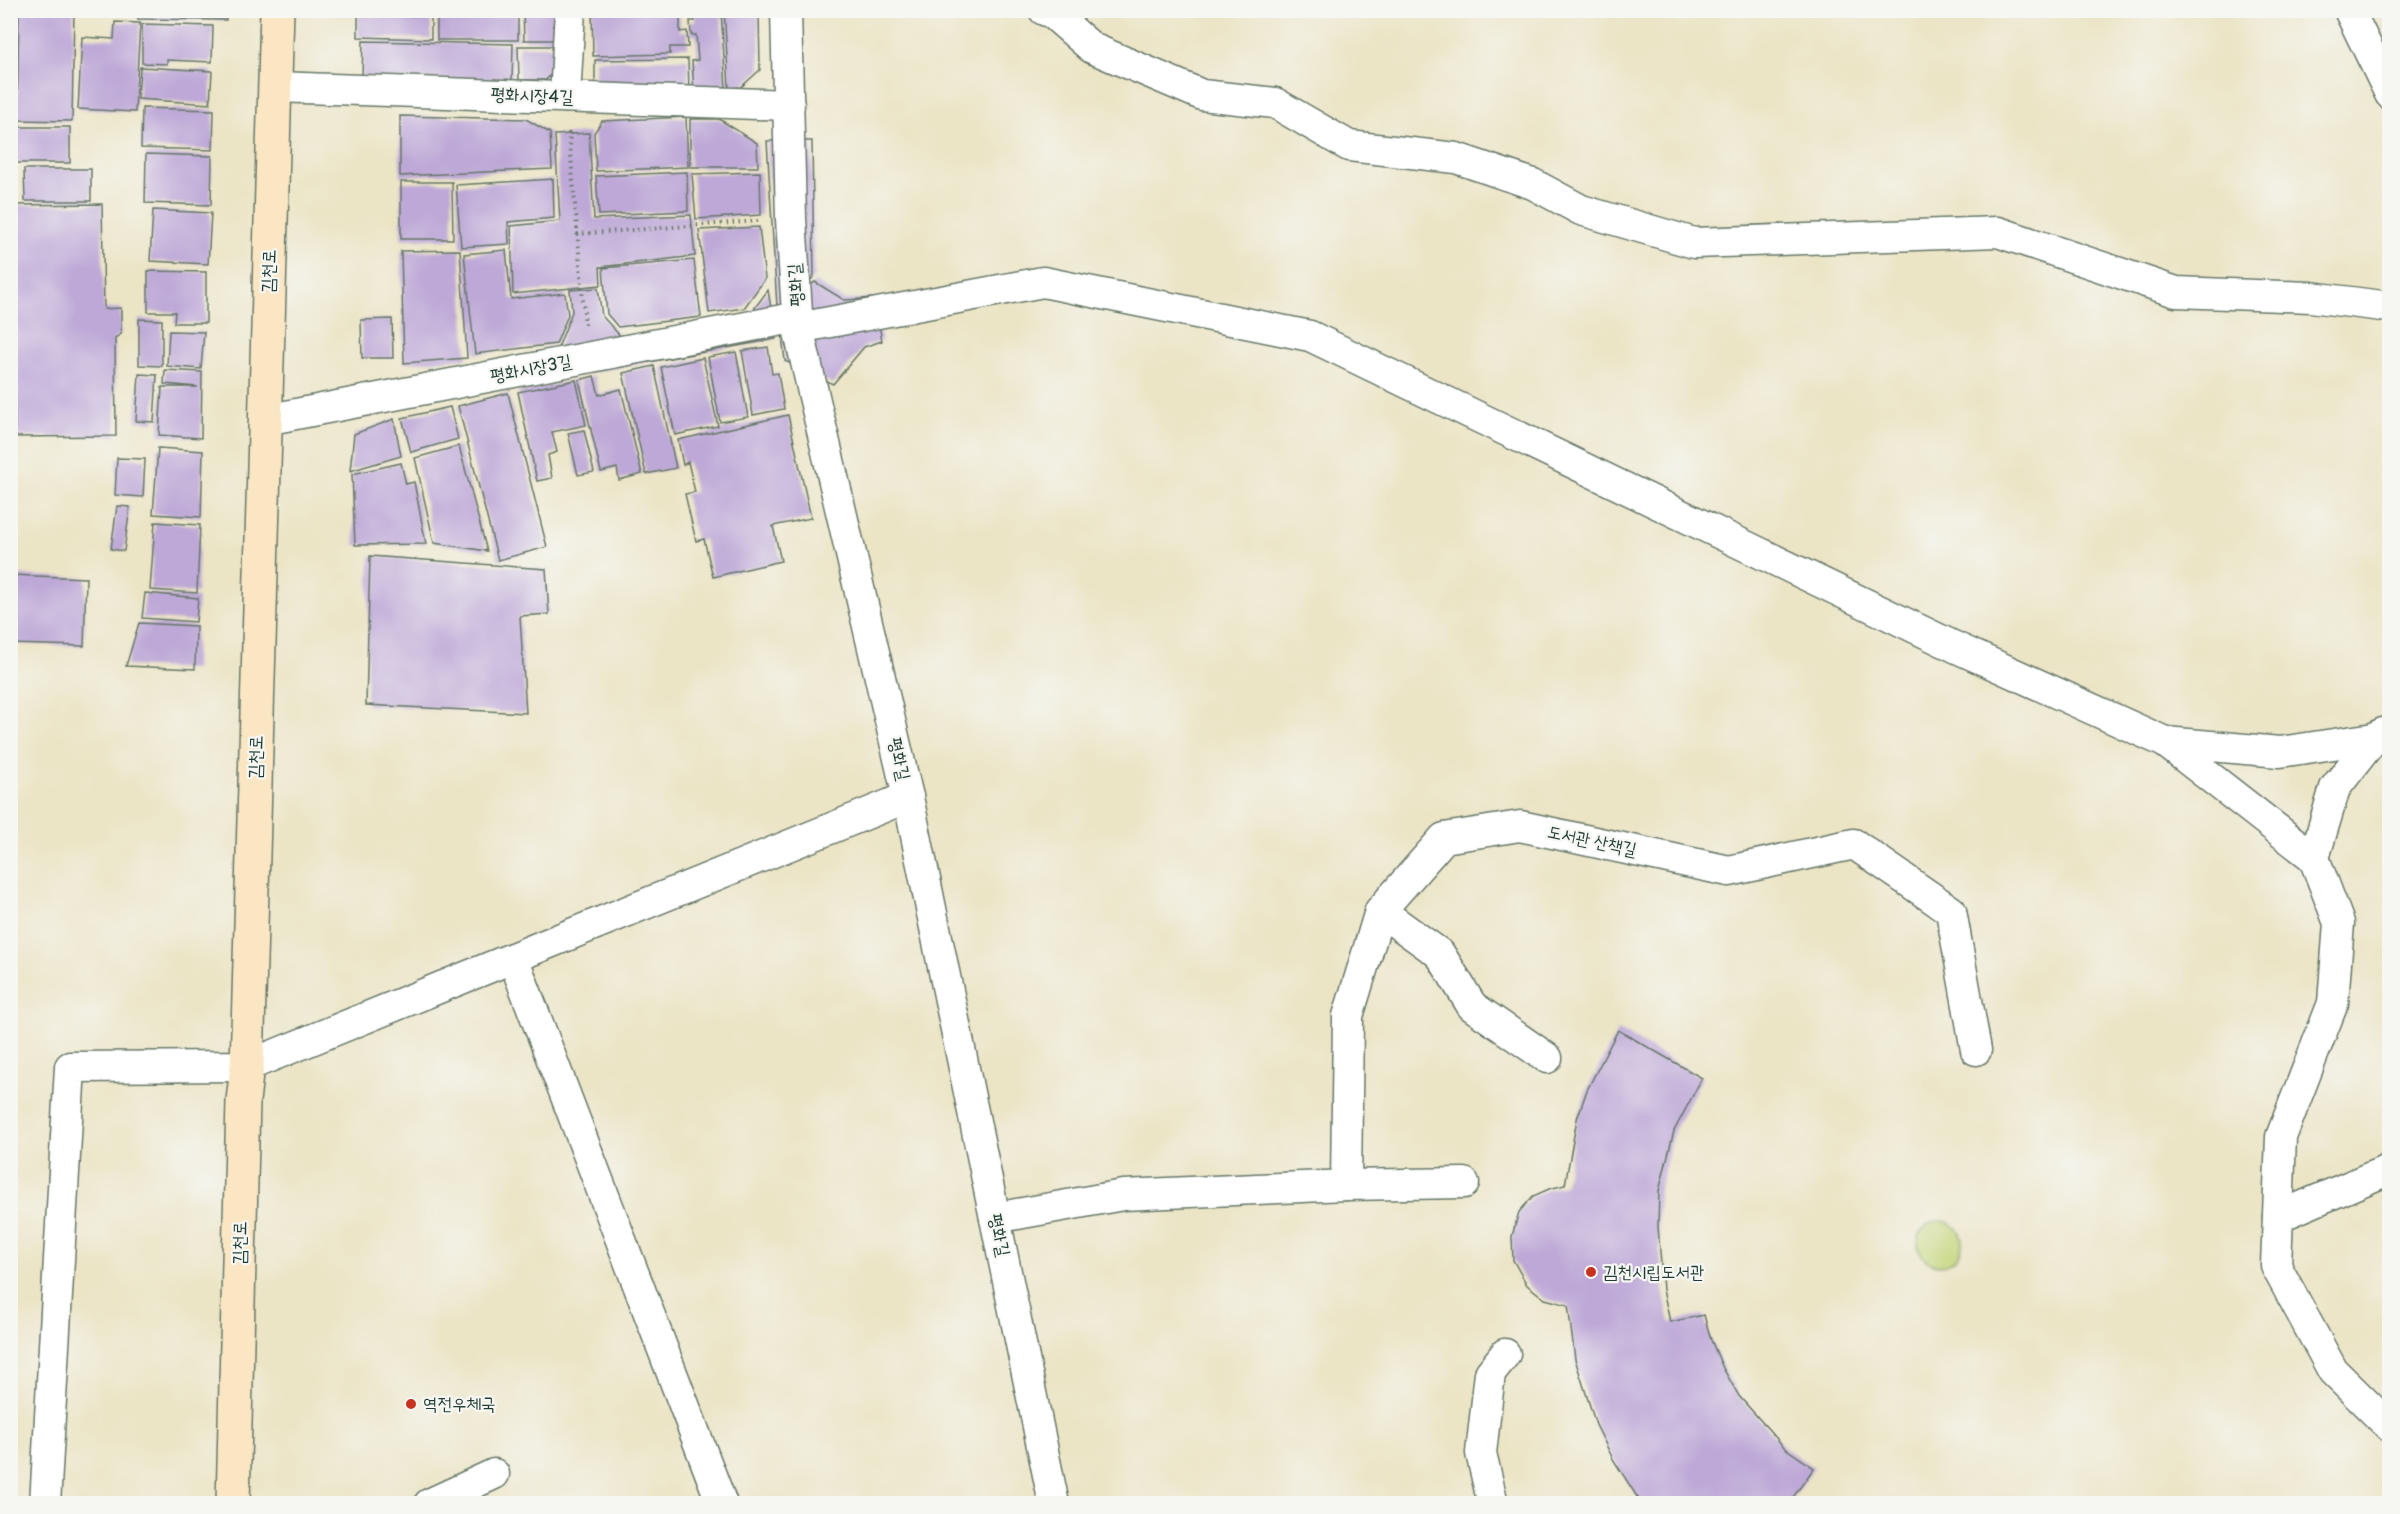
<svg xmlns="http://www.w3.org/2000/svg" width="2400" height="1514" viewBox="0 0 2400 1514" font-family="Pangolin,'Poor Story',sans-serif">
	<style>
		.green { fill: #c3d477; stroke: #718856; stroke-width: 1.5 }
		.building { fill: #bda8d7 }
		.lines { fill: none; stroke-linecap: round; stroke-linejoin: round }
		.street-casing { stroke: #667767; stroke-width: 33 }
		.secondary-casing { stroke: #667767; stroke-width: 36 }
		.path { stroke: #667767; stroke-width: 4; stroke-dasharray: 1.5 4.5; stroke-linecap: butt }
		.street { stroke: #fff; stroke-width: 30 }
		.secondary { stroke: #fbe6c4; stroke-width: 33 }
		.poi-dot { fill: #c8321e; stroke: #f6f6f2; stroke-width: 2 }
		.labels { text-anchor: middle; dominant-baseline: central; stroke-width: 4.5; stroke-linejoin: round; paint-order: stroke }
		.street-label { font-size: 18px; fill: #1f3d34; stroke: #f6f6f2 }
		.poi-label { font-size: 18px; fill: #1f3d34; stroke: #f6f6f2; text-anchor: start }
	</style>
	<rect width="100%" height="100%" fill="#f6f6f2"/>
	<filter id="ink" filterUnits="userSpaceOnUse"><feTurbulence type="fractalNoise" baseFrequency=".0167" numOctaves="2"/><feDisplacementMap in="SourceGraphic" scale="12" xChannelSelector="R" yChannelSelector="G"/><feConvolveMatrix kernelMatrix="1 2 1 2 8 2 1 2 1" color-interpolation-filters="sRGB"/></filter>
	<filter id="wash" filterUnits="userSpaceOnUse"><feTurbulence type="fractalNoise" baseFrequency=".008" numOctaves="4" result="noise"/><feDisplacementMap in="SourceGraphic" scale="24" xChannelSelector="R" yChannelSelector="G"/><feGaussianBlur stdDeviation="1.35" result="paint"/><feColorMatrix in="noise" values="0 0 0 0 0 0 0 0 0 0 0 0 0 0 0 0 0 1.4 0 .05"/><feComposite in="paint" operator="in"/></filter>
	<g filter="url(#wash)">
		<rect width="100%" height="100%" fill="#ebe4c5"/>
		<circle class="green" cx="1940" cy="1243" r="22"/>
		<g id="blocks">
			<g class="building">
				<path d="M19 10H74L72 121 17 120Z"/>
				<path d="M138 10H226V20L138 19Z"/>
				<rect x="437" y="10" width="81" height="30"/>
				<path d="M523 10H559L560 40H524Z"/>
				<path d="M592 10H670V13H680V32L687 31 688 47H670V54L593 56Z"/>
				<path d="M694 10H721L726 89 694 91 692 61 698 60 696 35H691L690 21H695Z"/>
				<path d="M724 10H759L760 70 741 87 729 88Z"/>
				<path d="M358 15 431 16V39L358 37Z"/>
				<path d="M115 22 140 23 135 112 78 109 82 37 114 39Z"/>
				<path d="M142 24 213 26 212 62 167 60V64L142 63Z"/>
				<path d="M363 41 513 44 512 81 362 78Z"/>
				<path d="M518 46H556L557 67 546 80H519Z"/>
				<path d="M688 59 689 91 595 83V60Z"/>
				<path d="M140 67 212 71 210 104 138 99Z"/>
				<path d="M142 108 214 110 213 150 141 148Z"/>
				<path d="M400 116 526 119 550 133 552 169 400 176Z"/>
				<path d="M686 117 688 167 596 171 594 133 602 121Z"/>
				<path d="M690 119H719L757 143 758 167H690Z"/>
				<rect x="10" y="127" width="60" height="36"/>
				<path d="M589 133 594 219 691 215 695 256 600 267 601 285 513 294 511 226 560 221 555 135Z"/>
				<path d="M767 141H812L814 277 777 307Z"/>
				<path d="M146 154 212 156 211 205 145 203Z"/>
				<path d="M24 169H91V201H25Z"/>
				<path d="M687 172 688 211 599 215 596 176Z"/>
				<path d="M760 172 761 215 696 219 692 174Z"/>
				<path d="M553 179 554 218 508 222 509 244 461 247 456 185Z"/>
				<path d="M401 182H452L453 239H401Z"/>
				<path d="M102 204 104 309 121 308V334L115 338 116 436 15 437 12 205Z"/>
				<path d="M153 210 211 213 208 264 150 261Z"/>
				<path d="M759 227 765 279 744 308 709 313 699 230Z"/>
				<path d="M460 250 467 358 404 363 401 251Z"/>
				<path d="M506 250 511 299 565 293 568 315 556 344 475 354 464 254Z"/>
				<path d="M694 260 701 317 618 327 607 314 603 268Z"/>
				<path d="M148 271 206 272V323H174L175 312H148Z"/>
				<path d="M815 282 844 300 874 298 882 341 864 347 833 384 785 361 779 310Z"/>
				<path d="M598 288 602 316 622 338 748 317 768 290 776 339 509 387 558 348 572 312 570 290Z"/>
				<path d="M139 319 162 320V366L139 365Z"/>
				<path d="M392 319 393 358H362L361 320Z"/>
				<path d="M169 331 204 332 201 369 167 366Z"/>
				<path d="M768 347 772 374 778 373 784 409 753 415 742 351Z"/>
				<path d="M736 352 748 417 720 422 708 357Z"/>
				<path d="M703 358 718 426 675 435 661 367Z"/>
				<path d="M654 366 676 468 646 474 623 373Z"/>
				<path d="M165 370 202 372 201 438 159 435 162 387H198L164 384Z"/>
				<path d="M139 374 157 375 154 422 136 421Z"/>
				<path d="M594 376 599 395 621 389 642 474 619 480 617 468 601 472 579 380Z"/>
				<path d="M576 380 586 425 552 432 557 452 548 455 552 478 537 481 518 392Z"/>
				<path d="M508 393 547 547 498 560 458 406Z"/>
				<path d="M450 407 458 439 411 452 402 418Z"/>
				<path d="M788 415 811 518 773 526 781 561 713 577 704 539 696 541 685 494 695 492 688 462 683 465 678 440Z"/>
				<path d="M394 419 401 456 350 471 354 434Z"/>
				<path d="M584 430 594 472 578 475 568 433Z"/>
				<path d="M459 446 487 551 434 543 415 458Z"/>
				<path d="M158 448 203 451 201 517 153 514Z"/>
				<path d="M117 458 145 459 143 497 115 495Z"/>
				<path d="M401 463 406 484 414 482 426 544 355 545 352 474Z"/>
				<path d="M117 506 130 507 124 551 111 549Z"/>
				<path d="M155 522 200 525 197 593 150 590Z"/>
				<path d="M370 556 546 569 549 614 520 616 526 713 366 705Z"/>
				<path d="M10 575 86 578 84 646 10 644Z"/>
				<path d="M145 593 198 598 196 622 142 618Z"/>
				<path d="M139 623 196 626 195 669 126 666Z"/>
				<path d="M1618 1030 1702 1078 1674 1131 1659 1191 1658 1226 1663 1290 1670 1322 1704 1315 1711 1340 1723 1368 1739 1396 1785 1448 1814 1468 1789 1503H1641L1613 1459 1596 1425 1575 1359 1568 1305 1545 1299 1527 1285 1513 1260 1512 1236 1519 1212 1533 1196 1549 1189 1565 1185 1577 1119 1587 1090Z"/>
			</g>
		</g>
	</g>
	<g filter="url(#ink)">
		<use href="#blocks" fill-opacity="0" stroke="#667767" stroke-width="1.5"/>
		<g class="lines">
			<g class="street-casing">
				<g id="street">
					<path d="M786 10 791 219 798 328 908 797 1054 1504"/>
					<path d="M1044 10 1052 13 1092 48 1202 95 1275 103 1349 146 1456 158 1533 184 1581 210 1694 243 1998 232 2176 292 2311 297 2390 307"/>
					<path d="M2349 10 2390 94"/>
					<path d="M275 87 789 105"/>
					<path d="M565 97 570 10"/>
					<path d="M798 328 1043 282 1310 336 1955 647 2165 742 2314 858 2339 923 2333 1003 2281 1137 2276 1266 2333 1371 2390 1427"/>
					<path d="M265 420 798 317"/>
					<path d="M2165 742 2280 752 2374 738"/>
					<path d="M2314 858 2335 788 2374 738 2383 733"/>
					<path d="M1380 911 1440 954 1472 1006 1547 1058"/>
					<path d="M513 958 722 1504"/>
					<path d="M1346 1185 1348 1016 1380 911 1444 838 1520 826 1729 871 1854 844 1951 911 1976 1050"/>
					<path d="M2278 1217 2390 1169"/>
					<path d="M995 1218 1123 1195 1346 1185 1464 1183"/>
					<path d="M45 1504 70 1067 247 1066 908 797"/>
					<path d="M429 1504 494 1474"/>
					<path d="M1493 1504 1481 1453 1490 1373 1505 1354"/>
				</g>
			</g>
			<g class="secondary-casing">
				<path id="secondary" d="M233 1504 243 1101 247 1066 277 10"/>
			</g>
			<g class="path">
				<path d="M569 132 585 325"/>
				<path d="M577 234 758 221"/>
			</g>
			<use href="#street" class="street"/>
			<use href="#secondary" class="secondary"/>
		</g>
	</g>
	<g class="poi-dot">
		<circle cx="1591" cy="1272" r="6"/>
		<circle cx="411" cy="1404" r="6"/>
	</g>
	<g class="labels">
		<g class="street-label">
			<text transform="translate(532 96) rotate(2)">평화시장4길</text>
			<text transform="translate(269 271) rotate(-88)">김천로</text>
			<text transform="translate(796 285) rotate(-94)">평화길</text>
			<text transform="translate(531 369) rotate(-11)">평화시장3길</text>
			<text transform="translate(256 757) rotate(-88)">김천로</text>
			<text transform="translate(899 759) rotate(77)">평화길</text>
			<text transform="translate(1592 841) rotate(12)">도서관 산책길</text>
			<text transform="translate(999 1235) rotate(78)">평화길</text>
			<text transform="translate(240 1243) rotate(-89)">김천로</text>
		</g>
		<g class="poi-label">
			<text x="1603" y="1272">김천시립도서관</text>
			<text x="423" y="1404">역전우체국</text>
		</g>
	</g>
	<rect width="2400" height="1514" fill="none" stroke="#f6f6f2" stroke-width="36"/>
</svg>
